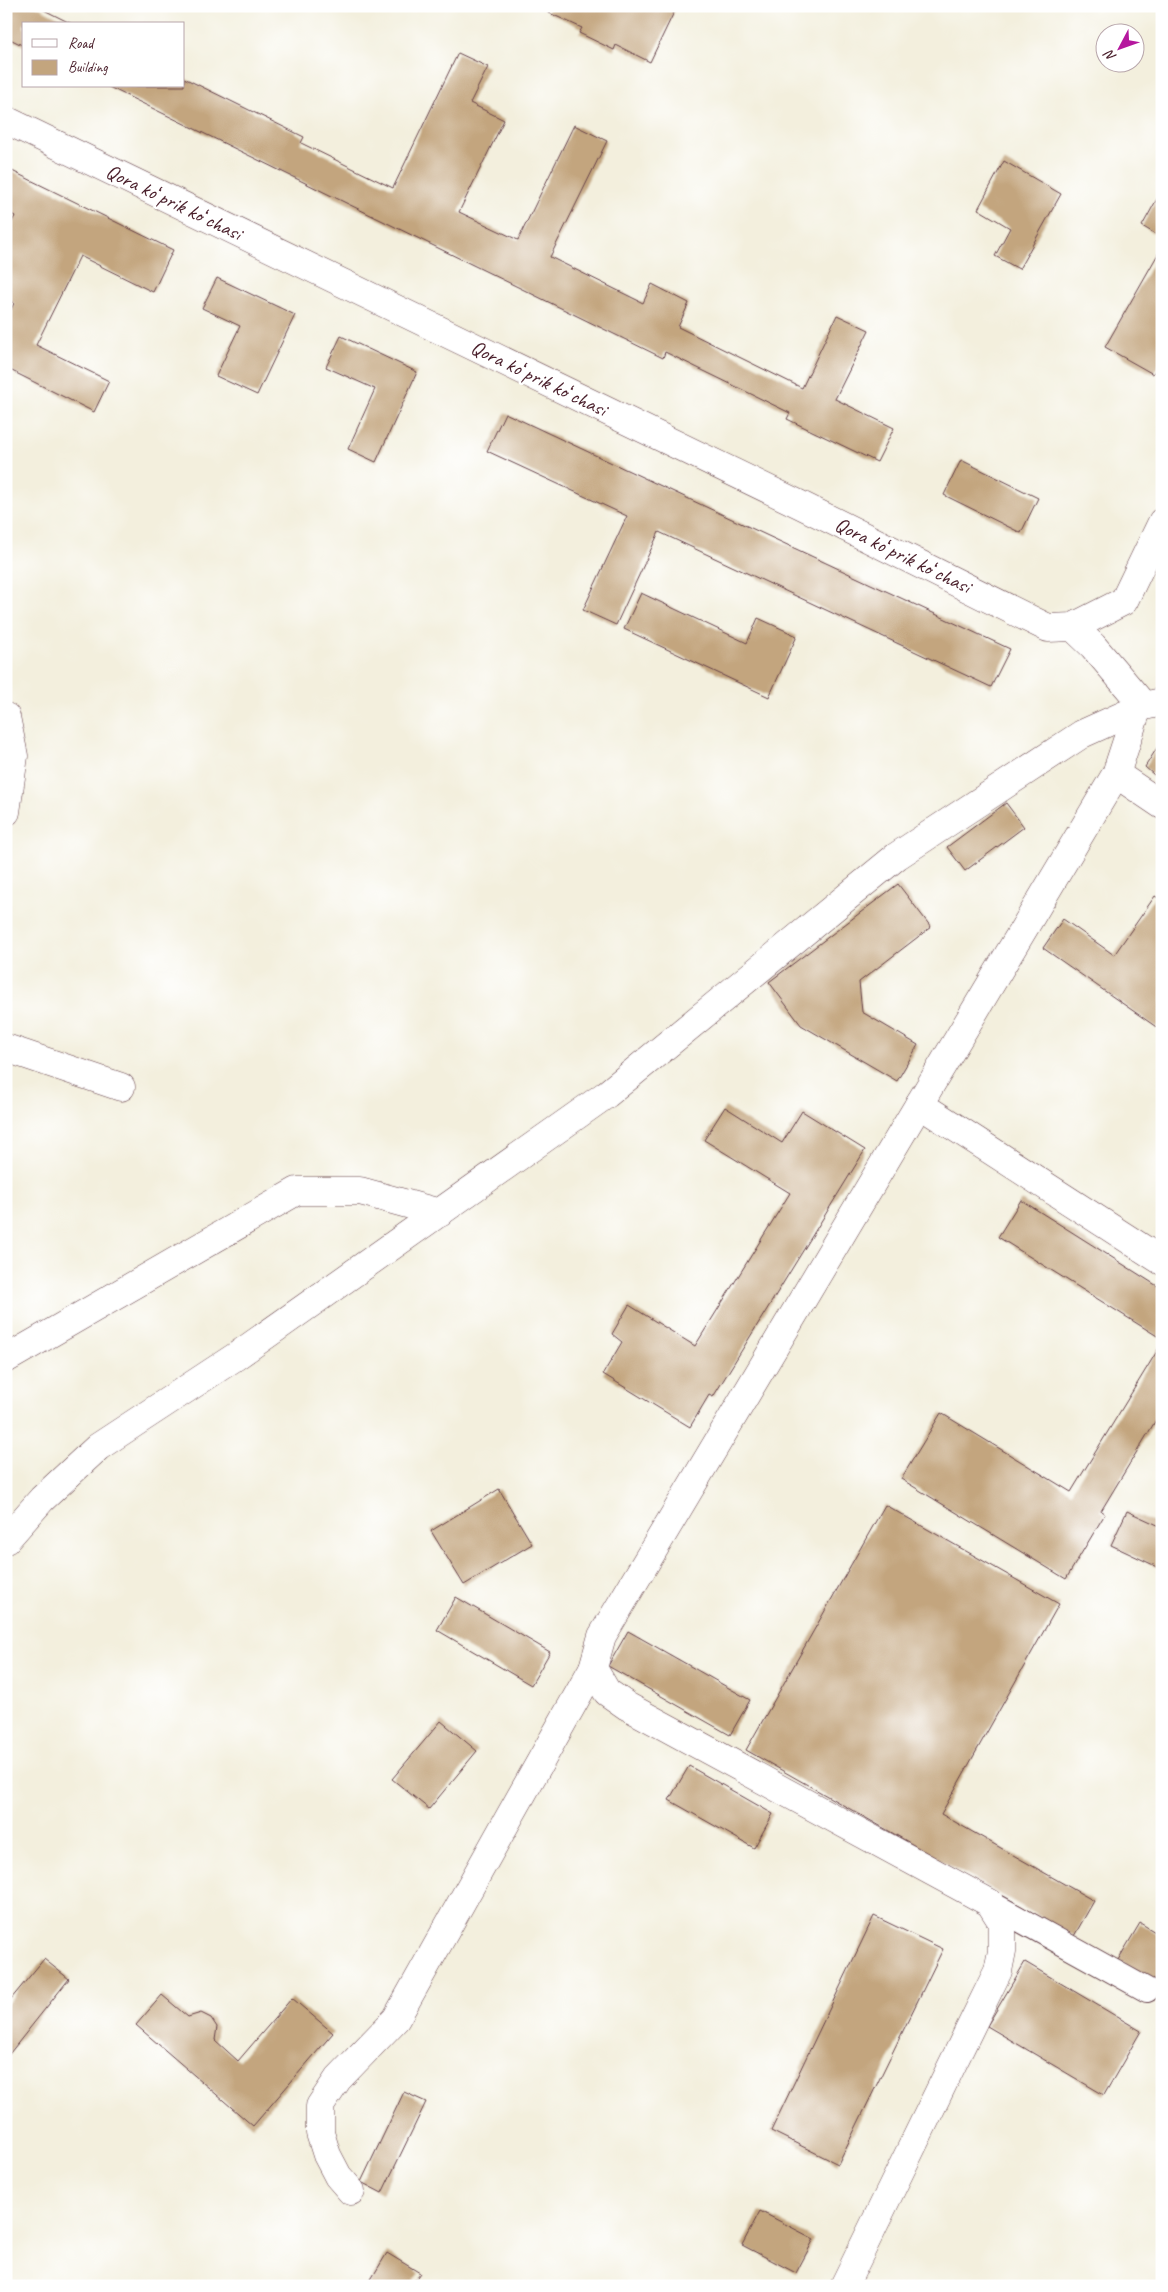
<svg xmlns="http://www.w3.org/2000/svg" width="1168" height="2292" viewBox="0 0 1168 2292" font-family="Caveat,sans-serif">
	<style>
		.building { fill: #c3a57e }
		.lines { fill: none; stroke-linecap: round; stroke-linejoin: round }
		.service-casing { stroke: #633e46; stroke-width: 26 }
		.minor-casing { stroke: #633e46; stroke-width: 29 }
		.service { stroke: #fff; stroke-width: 24 }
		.minor { stroke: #fff; stroke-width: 28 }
		.labels { text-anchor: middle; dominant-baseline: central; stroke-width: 5; stroke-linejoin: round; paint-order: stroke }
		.street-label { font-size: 21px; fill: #4a1f2b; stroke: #fff }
	</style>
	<rect width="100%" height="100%" fill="#fff"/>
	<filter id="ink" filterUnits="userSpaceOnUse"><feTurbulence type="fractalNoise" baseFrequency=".02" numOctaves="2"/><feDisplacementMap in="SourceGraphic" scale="10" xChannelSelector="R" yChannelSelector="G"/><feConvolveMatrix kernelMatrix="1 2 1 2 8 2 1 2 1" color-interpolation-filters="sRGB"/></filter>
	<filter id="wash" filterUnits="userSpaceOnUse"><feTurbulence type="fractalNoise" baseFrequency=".0096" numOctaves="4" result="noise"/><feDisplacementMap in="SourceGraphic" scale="20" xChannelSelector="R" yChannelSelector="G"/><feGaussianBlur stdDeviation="1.12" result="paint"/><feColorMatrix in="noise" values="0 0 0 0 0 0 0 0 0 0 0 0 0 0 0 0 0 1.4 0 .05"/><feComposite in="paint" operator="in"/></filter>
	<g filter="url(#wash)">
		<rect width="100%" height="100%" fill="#f3efdd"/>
		<g id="blocks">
			<g class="building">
				<path d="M6 6H36L72 24H24V46L6 37Z"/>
				<path d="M550 6H677L650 62 616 45 614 50 579 33 582 28 547 12Z"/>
				<path d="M458 53 488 67 470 103 504 120 459 212 518 240 574 125 607 141 550 257 643 303 652 284 689 303 678 327 802 388 837 315 869 330 835 399 894 428 877 462 787 419 790 413 665 352 663 358 107 86H184V78L304 137 301 143 393 188Z"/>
				<path d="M1004 161 1061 194 1019 269 995 256 1010 228 978 209Z"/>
				<path d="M6 168 173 250 153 292 80 256 36 345 109 381 94 412 6 368V320L14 303 6 299V233L15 216 6 211Z"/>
				<path d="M1162 190V238L1142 226Z"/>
				<path d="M1162 247V360L1153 374 1105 347Z"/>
				<path d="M217 278 295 315 257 395 216 376 240 326 202 308Z"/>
				<path d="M341 336 417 372 376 462 348 449 375 389 326 367Z"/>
				<path d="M505 413 1010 649 991 687 659 532 616 625 583 610 627 516 487 451Z"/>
				<path d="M961 460 1038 498 1021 533 944 495Z"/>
				<path d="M641 593 747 643 758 618 797 636 769 697 624 629Z"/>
				<path d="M1162 740V782L1145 767Z"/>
				<path d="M1006 803 1024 827 965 871 947 847Z"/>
				<path d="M898 884 931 927 859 982 862 1012 918 1045 897 1081 801 1025 769 982Z"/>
				<path d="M1155 896 1162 900V1031L1043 948 1063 919 1114 955Z"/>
				<path d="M725 1107 782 1143 802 1111 865 1150 713 1397 709 1395 690 1427 603 1374 622 1342 612 1334 629 1305 695 1346 790 1193 704 1140Z"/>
				<path d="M1021 1200 1162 1289V1339L998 1237Z"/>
				<path d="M1162 1343V1410L1101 1511 1105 1514 1066 1579 901 1479 941 1413 1071 1492Z"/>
				<path d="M499 1489 532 1544 464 1585 431 1531Z"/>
				<path d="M885 1505 1059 1604 941 1814 1094 1901 1074 1936 746 1750Z"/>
				<path d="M1127 1511 1162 1527V1569L1111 1545Z"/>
				<path d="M456 1597 550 1652 531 1685 437 1630Z"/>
				<path d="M628 1631 750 1700 730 1735 608 1666Z"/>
				<path d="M441 1721 477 1751 429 1809 392 1779Z"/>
				<path d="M689 1766 773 1814 754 1848 669 1800Z"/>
				<path d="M874 1916 943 1949 838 2164 771 2131Z"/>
				<path d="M1140 1923 1162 1936V1986L1118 1960Z"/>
				<path d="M44 1959 69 1979 6 2058V2005Z"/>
				<path d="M1025 1962 1141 2031 1104 2095 987 2026Z"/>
				<path d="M162 1995 188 2017 201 2013 211 2018 217 2027 215 2040 238 2061 292 1998 333 2033 253 2126 136 2025Z"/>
				<path d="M404 2092 426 2102 382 2193 361 2182Z"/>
				<path d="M760 2211 814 2239 796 2273 742 2245Z"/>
				<path d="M387 2253 420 2273 414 2281 421 2286H367Z"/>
			</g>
		</g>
	</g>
	<g filter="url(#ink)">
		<use href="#blocks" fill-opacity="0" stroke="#633e46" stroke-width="1"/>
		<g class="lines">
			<g class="service-casing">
				<path id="service" d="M990 1903 1147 1990"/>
			</g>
			<g class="minor-casing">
				<g id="minor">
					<path d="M6 120 803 506 1048 628 1073 627 1124 601 1162 522"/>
					<path d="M1073 627 1093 646 1144 706"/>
					<path d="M6 717 14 756 6 812"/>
					<path d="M1116 774 1162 805"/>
					<path d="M6 1048 121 1087"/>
					<path d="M919 1104 1162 1261"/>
					<path d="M6 1359 297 1191H360L440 1213"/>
					<path d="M6 1540 42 1499 98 1447 235 1357 607 1094 897 856 1082 734 1144 706 1162 702"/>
					<path d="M351 2191 338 2176 327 2155 320 2133V2106L338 2079 396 2019 593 1668"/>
					<path d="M844 2286 998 1971 1002 1951V1922L990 1903 627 1706 607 1692 593 1668 602 1636 1116 774 1137 710"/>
				</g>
			</g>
			<use href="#service" class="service"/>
			<use href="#minor" class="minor"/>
		</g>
	</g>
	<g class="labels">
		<g class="street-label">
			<text transform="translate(174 202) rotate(26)">Qora koʻprik koʻchasi</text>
			<text transform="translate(539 378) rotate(26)">Qora koʻprik koʻchasi</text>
			<text transform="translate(903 555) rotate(26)">Qora koʻprik koʻchasi</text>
		</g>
	</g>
	<rect width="1168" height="2292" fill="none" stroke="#fff" stroke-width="25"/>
	<rect x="22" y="22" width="162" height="65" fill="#ffffff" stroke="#b7a5aa"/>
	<rect x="32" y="39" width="25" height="8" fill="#ffffff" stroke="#b7a5aa"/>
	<text x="68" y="48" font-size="15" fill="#4a1f2b">Road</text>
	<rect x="32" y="60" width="25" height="15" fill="#c3a57e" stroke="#b7a5aa"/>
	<text x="68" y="72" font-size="15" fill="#4a1f2b">Building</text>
	<g transform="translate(1120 48) rotate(229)"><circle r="24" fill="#ffffff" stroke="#b7a5aa"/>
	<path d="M0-4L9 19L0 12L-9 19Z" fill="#b5179e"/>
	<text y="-8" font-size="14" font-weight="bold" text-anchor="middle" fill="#4a1f2b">N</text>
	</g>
</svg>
